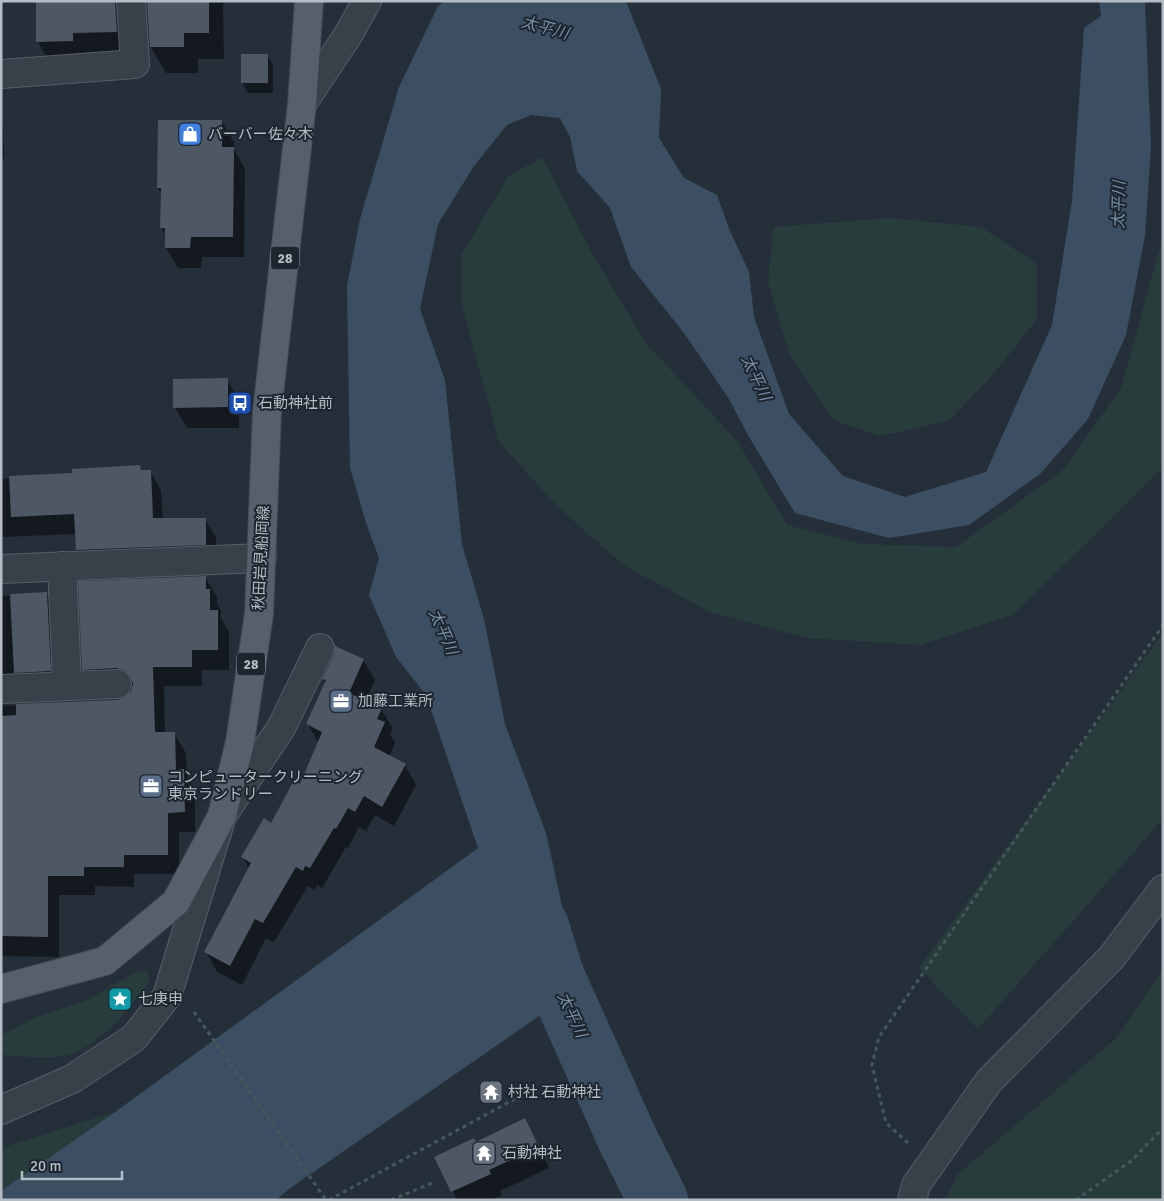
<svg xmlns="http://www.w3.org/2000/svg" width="1164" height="1201" viewBox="0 0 1164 1201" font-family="Signika,'Noto Sans JP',sans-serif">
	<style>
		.green { fill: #283c3c }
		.water { fill: #3b4e62 }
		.shadow { fill: #0007 }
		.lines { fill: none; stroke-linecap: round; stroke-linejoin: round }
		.river { stroke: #3b4e62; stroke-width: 60 }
		.building { fill: #4e5865 }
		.minor-casing { stroke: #565f68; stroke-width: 30 }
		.primary-casing { stroke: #414a53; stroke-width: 30 }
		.path { stroke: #46595a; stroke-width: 3; stroke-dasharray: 4 4; stroke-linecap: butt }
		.minor { stroke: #38414a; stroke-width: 28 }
		.primary { stroke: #56606a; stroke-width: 28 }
		.labels { text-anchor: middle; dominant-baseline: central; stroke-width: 4; stroke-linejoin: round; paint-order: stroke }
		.shield { fill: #1d262f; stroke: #878f99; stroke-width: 1 }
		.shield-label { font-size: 14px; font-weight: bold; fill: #b4bcc6 }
		.poi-label { font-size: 15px; fill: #b4bcc6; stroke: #1d262f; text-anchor: start }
		.street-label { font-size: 15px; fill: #b4bcc6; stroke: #1d262f }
		.water-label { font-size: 16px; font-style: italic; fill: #768ea7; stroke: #1d262f }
	</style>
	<rect width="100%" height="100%" fill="#252f3a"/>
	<g class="green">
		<path d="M542 157 592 253 645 342 738 442 787 525 863 544 956 547 1063 470 1121 388 1163 236V468L1013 615 920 645 807 638 710 612 623 565 557 506 499 442 462 307V253L508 177Z"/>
		<path d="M889 218 981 227 1037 264V319L995 372 950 420 881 436 833 420 789 353 768 283 773 227Z"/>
		<path d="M1163 633V819L978 1029 919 968Z"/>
		<path d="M1163 969V1200H945L957 1175 1116 1038Z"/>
		<path d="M146 970 149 973V983C124 1012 99 1051 58 1057 40 1059 21 1056 3 1055L2 1035 34 1018 87 1000 132 974Z"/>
		<path d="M115 1112 1 1191V1148Z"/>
	</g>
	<path class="water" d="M445 1H626L661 89 659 138 684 178 717 195 730 231 749 272 754 317 789 414 843 476 905 497 986 472 1052 325 1072 201 1084 28 1101 16 1099 1H1145L1151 146 1145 236 1126 335 1088 419 1040 474 969 525 889 538 795 513 749 437 729 399 684 333 631 267 610 208 577 171 570 137 560 118 531 115 507 125 474 166 438 224 420 309 445 380 462 544 484 619 505 724 546 833 582 996 542 1014 289 1189 276 1200H1V1191L115 1112 478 848 426 695 396 657 369 595 379 558 366 523 350 468 347 286 360 219 399 87 438 6Z"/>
	<g class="shadow">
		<path d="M37 1H119L128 52 84 53V62L50 63 38 42Z"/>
		<path d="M147 1H223L224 59H198V73H166L151 47Z"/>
		<path d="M267 55 273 65V93H248L242 83Z"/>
		<path d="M1 120 3 123 4 158 1 159Z"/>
		<path d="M222 122 234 142V149L245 169 244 257H202L201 268H178L166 248V236L161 227 162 195 158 188Z"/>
		<path d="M227 380 239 400V428H187L175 408Z"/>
		<path d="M140 467 143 471H150L161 490 163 519H205L216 538V564L88 569 77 550 76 534 1 537V479L73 474Z"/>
		<path d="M205 577 217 597V604L221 610V618L229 632V670H202V686H164L165 733H174L186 753 187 776 195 791V832H179V874H134V887L95 886V895H59V957L1 956V706L118 701 126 698 133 689H95L83 670Z"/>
		<path d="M47 594 58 614 62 691 1 699V596Z"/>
		<path d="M363 660 375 680 365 702 381 709 393 729 390 734 395 743 389 757 405 765 416 785 394 826 375 815 366 831 359 827 348 848 346 847 322 888 317 885 314 890 308 886 274 942 266 938 242 985 217 972 206 952 249 869 243 857 272 824 301 786 319 744 308 724 326 683 324 679Z"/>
		<path d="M525 1120 549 1168 500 1191 502 1195 491 1200H457L436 1157 476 1143Z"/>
	</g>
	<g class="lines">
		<path class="river" d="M539 926 554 975 627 1138 658 1200"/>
	</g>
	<g class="building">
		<path d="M36 1H115L117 32 73 33V41L36 42Z"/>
		<path d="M147 1H209V33H184V47H150Z"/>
		<rect x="241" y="54" width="27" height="29"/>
		<path d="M158 120H222V147H234L233 237H191L190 248H165V228H160L161 188H157Z"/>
		<path d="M228 378V407L173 408V379Z"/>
		<path d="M140 465 141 470H151L153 518H206V545L76 550 74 514 11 517 9 476 72 473V469Z"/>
		<path d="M206 576V589H210V610H218V650H192V667H153L155 732H175L176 770 184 769 185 812 168 813V855H124V867H84V876H48V937L1 936V716L16 715V704L118 700 125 697 131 692 133 684 130 676 124 670 116 668 82 670 78 581Z"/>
		<path d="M47 592 51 671 14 673 10 594Z"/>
		<path d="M335 646 364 659 349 693 382 708 377 719 385 722 374 747 406 764 382 807 364 796 355 812 348 808 336 829 334 828 310 868 305 866 303 871 296 867 263 923 255 919 230 966 204 952 251 863 241 857 264 818 271 823 294 780 300 784 322 732 306 724 326 680 322 679 334 655Z"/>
		<path d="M525 1118 539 1147 489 1170 491 1174 451 1192 434 1157 474 1138 476 1142Z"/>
	</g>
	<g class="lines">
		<g class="minor-casing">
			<g id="minor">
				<path d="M1 74 135 64 131 1"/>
				<path d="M302 104 348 35 367 1"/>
				<path d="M62 566 67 685"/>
				<path d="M1 569 262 558"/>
				<path d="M1 689 117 684"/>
				<path d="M1 1110 72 1079 134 1038 167 996 222 816 281 728 320 648"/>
				<path d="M912 1200 916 1185 989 1081 1111 958 1163 889"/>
			</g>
		</g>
		<g class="primary-casing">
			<path id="primary" d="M1 989 105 961 176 902 222 816 240 742 259 614 267 412 302 104 309 1"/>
		</g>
		<g class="path">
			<path d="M194 1012 326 1200"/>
			<path d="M908 1143 886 1123 872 1065 879 1037 1163 625"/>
			<path d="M329 1200 533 1089"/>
			<path d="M391 1200 432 1183"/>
			<path d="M1076 1200 1131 1161 1163 1128"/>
		</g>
		<use href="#minor" class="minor"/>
		<use href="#primary" class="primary"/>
	</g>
	<defs>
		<g id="shop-square" transform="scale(1.25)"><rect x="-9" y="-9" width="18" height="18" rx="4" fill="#3f7fe0" stroke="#1d262f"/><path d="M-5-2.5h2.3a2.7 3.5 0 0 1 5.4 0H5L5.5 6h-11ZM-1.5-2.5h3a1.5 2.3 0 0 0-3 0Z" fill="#fff"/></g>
		<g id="bus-square" transform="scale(1.25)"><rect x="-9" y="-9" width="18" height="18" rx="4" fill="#1a4fb4" stroke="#1d262f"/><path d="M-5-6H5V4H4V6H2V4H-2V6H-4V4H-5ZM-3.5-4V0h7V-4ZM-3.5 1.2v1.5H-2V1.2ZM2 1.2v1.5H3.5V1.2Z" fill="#fff"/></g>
		<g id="office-square" transform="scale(1.25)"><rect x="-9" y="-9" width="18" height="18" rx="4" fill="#5c6f8a" stroke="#1d262f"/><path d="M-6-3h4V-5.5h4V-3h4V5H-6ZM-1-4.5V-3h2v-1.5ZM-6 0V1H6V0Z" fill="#fff"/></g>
		<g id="sight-square" transform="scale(1.25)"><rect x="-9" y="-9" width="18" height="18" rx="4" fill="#0f9aa8" stroke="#1d262f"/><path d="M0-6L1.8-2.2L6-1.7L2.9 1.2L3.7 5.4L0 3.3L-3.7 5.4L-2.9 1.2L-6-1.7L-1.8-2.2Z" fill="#fff"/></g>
		<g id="temple-square" transform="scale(1.25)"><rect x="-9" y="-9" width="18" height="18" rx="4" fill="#6b7280" stroke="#1d262f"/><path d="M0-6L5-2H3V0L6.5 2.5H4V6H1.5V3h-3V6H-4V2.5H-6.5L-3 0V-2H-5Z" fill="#fff"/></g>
	</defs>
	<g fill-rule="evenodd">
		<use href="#shop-square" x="190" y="134"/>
		<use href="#bus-square" x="240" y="403"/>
		<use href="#office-square" x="341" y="701"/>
		<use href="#office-square" x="151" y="786"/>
		<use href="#sight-square" x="120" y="999"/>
		<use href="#temple-square" x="491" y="1092"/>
		<use href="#temple-square" x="484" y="1153"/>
	</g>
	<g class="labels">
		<g class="shield">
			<rect x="271" y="246.5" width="28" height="23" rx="4"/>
			<rect x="237" y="652.5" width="28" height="23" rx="4"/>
		</g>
		<g class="shield-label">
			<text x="285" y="258">28</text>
			<text x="251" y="664">28</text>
		</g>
		<g class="poi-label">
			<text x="208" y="134">バーバー佐々木</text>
			<text x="258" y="403">石動神社前</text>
			<text x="358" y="701">加藤工業所</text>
			<text x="168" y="777">コンピュータークリーニング<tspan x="168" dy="17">東京ランドリー</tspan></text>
			<text x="138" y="999">七庚申</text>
			<text x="508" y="1092">村社 石動神社</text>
			<text x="502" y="1153">石動神社</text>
		</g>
		<g class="street-label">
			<text transform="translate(261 558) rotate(-87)">秋田岩見船岡線</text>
		</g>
		<g class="water-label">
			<text transform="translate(545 28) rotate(15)">太平川</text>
			<text transform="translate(1119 205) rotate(-89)">太平川</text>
			<text transform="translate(756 378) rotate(65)">太平川</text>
			<text transform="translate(443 632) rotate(66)">太平川</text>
			<text transform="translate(572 1015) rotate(65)">太平川</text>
		</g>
	</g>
	<rect width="1164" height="1201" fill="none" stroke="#b4bcc6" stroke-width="5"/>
	<path d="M22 1171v8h100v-8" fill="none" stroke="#b4bcc6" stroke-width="2.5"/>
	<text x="30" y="1171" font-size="15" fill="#b4bcc6" stroke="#1d262f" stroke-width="4" paint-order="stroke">20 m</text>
</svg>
